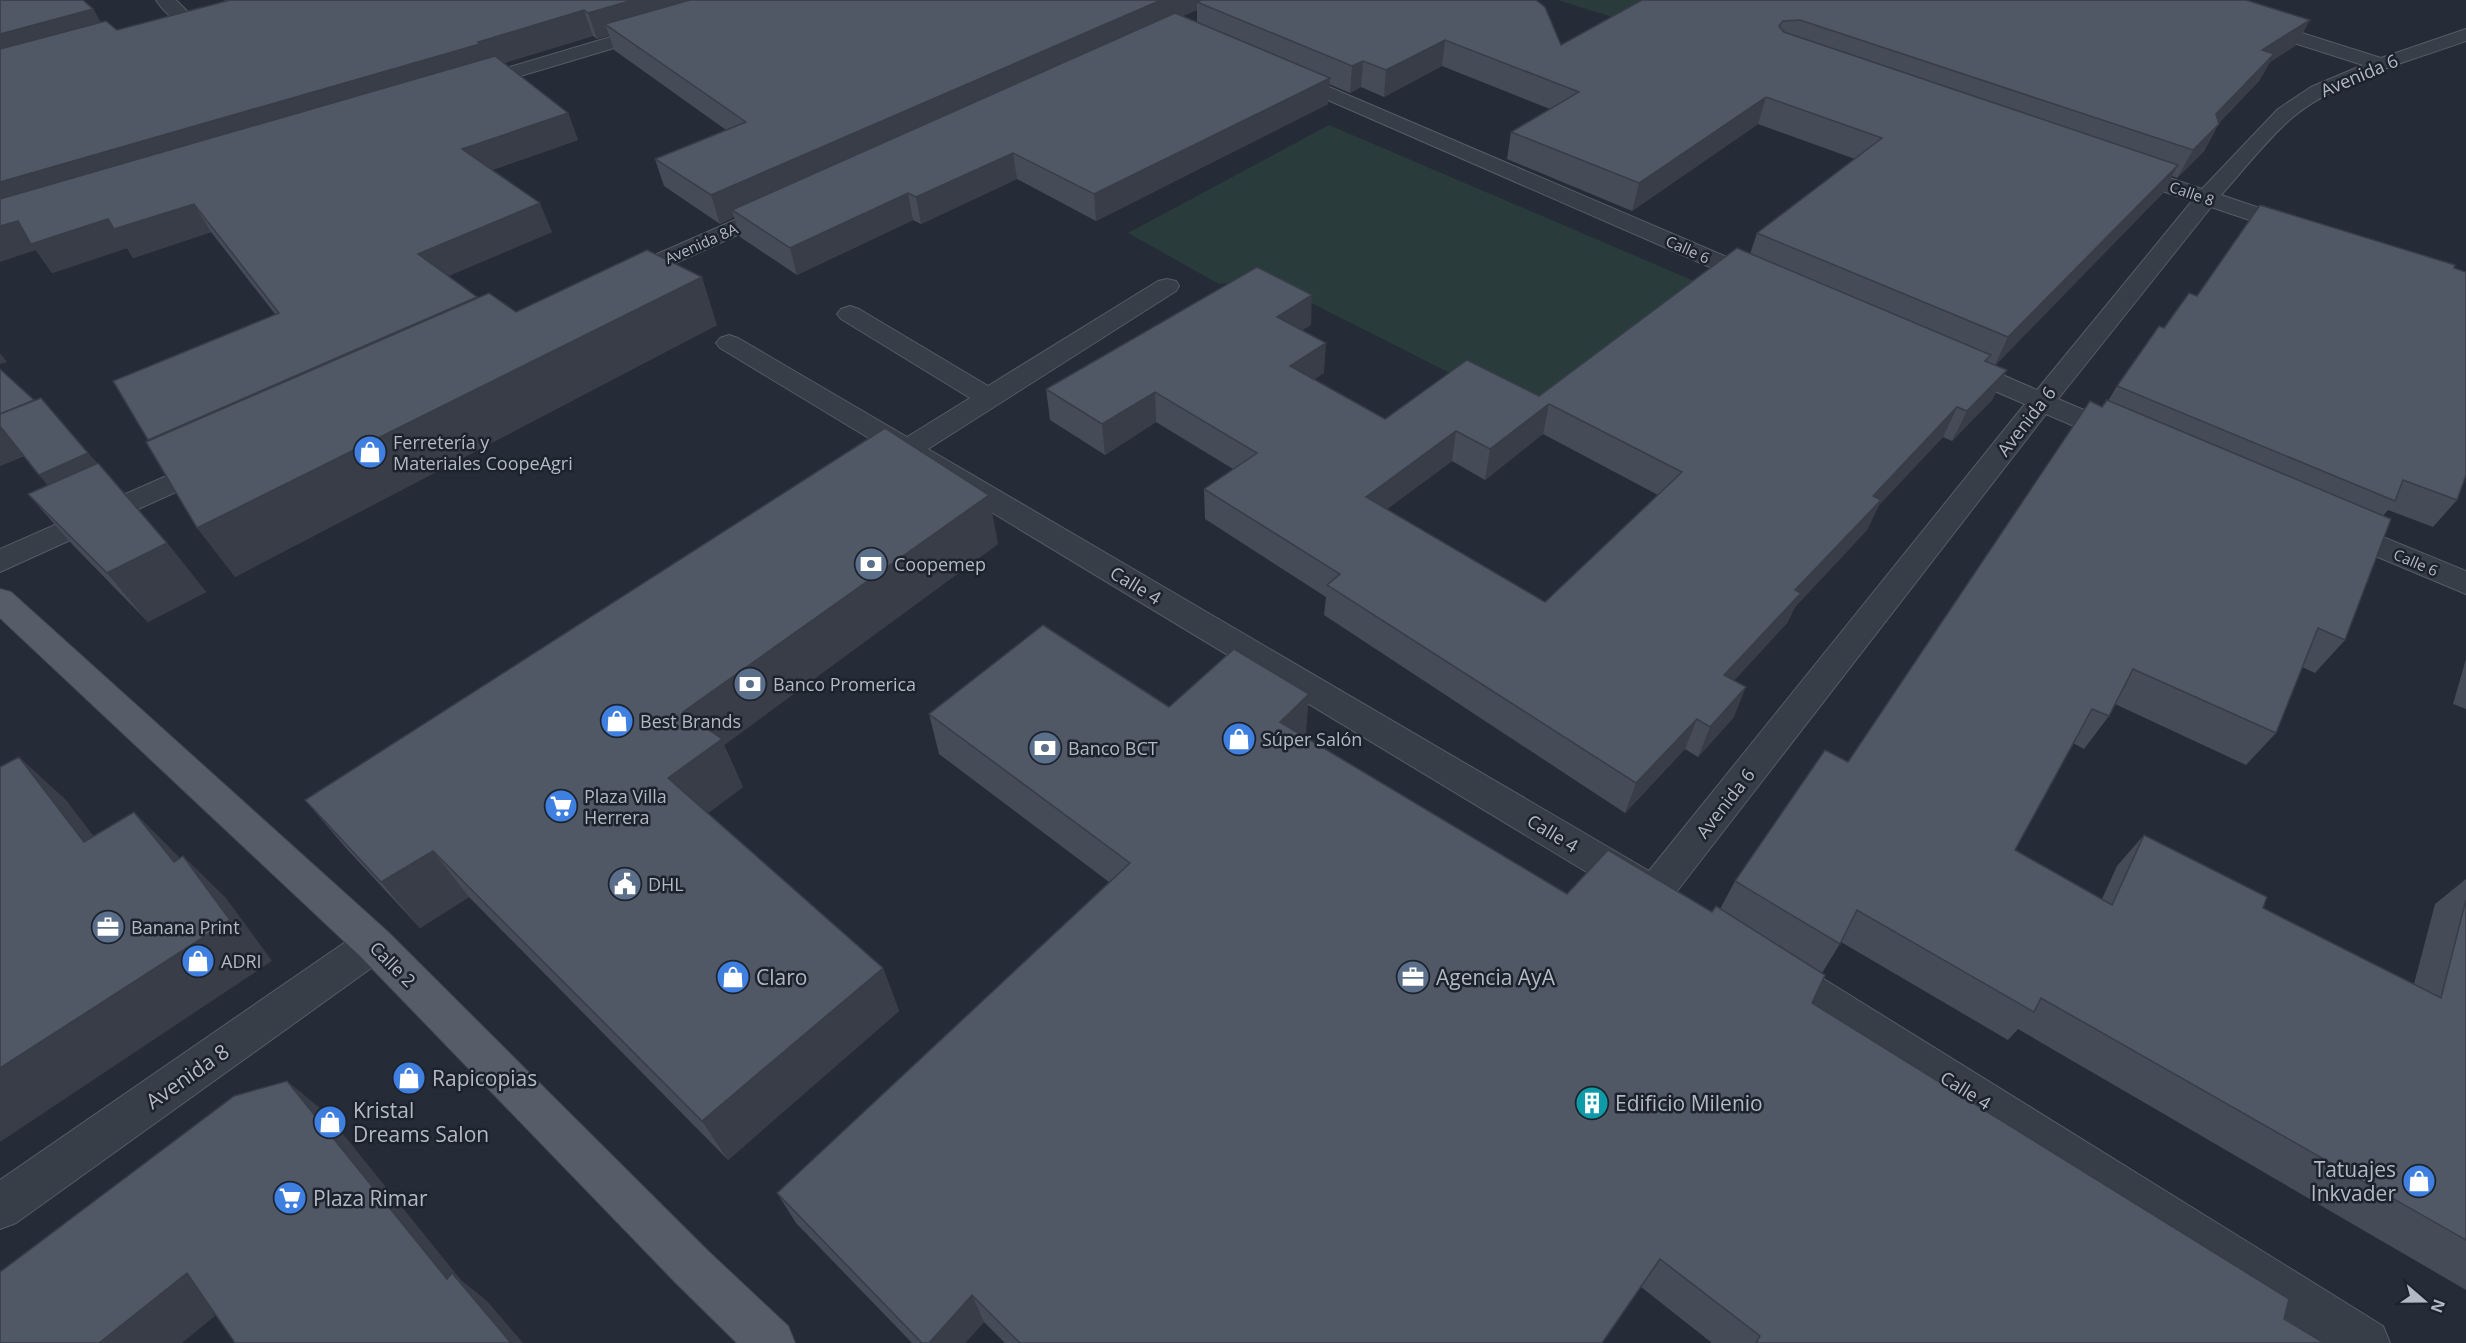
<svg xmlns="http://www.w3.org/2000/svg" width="2466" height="1343" viewBox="0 0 2466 1343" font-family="'Open Sans',sans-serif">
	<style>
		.green { fill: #2a3b3c }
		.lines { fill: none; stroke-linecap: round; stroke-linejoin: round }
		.minor-casing { stroke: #565c66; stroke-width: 2 }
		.major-casing { stroke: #414751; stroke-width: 2 }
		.minor { fill: #383e48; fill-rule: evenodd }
		.major { fill: #565d68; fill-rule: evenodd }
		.wall { fill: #454b57; fill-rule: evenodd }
		.shaded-wall { fill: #383d47 }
		.building { fill: #505765; stroke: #383d47; stroke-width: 1.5; fill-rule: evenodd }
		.labels { text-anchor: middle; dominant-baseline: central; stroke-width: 5; stroke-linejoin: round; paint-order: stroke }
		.far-street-label { font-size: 15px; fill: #b3b9c4; stroke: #1d232d }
		.street-label { font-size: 18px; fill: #b3b9c4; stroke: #1d232d }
		.poi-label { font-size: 18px; fill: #b3b9c4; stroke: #1d232d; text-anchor: start }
		.near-poi-label { font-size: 21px; fill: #b3b9c4; stroke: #1d232d; text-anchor: start }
		.near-street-label { font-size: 21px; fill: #b3b9c4; stroke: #1d232d }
	</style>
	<rect width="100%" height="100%" fill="#252c37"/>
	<g class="green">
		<path d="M1558 0H1749L1622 20Z"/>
		<path d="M1329 125 1694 281 1525 411 1262 278 1219 284 1128 233Z"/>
	</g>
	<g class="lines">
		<g class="minor-casing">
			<g id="minor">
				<path d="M156 0H176L196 20 194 24C179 28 164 12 156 0Z"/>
				<path d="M2169 0H2197L2381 58 2466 29V41C2410 61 2339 79 2293 117 2269 137 2242 172 2221 195L2304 223 2308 228 2304 233 2296 235 2288 233 2211 207 2058 399 2131 430 2135 436 2131 442 2121 445 2111 442 2046 414 1667 904 1654 909 1641 904 1638 898 1623 894 720 348 716 343 720 338 729 335 738 338 907 437 970 398 841 319 837 314 841 309 850 306 859 309 988 386 1158 281 1167 279 1176 281 1179 286 1176 291 928 449 1649 871 2025 404 1950 372 1946 366 1950 360 1959 358 1968 360 2037 390 2192 201 2118 176 2115 171 2118 166 2126 164 2134 166 2202 189 2278 109 2311 87 2363 65 2172 4Z"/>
				<path d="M654 24 661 26 663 30 661 34 480 88H466L463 84 466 80Z"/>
				<path d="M1287 69 1769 275 1772 280 1769 285 1760 287 1751 285 1280 79 1277 75 1280 71Z"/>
				<path d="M778 201 786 203 789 208 786 213 634 282 625 284 616 282 613 277 616 272Z"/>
				<path d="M212 456 222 459 226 465 222 471 0 572V549Z"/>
				<path d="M2339 519 2466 571V594L2328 536 2324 529 2328 522Z"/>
				<path d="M374 927 388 932 393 944 388 956 16 1223 0 1229V1180L360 932Z"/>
				<path d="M1779 954 1793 960 2383 1326 2390 1343H2323L1765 984 1759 972 1765 960Z"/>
			</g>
		</g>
		<g class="major-casing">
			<path id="major" d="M0 589 11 592 388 932 708 1251 788 1326 795 1343H737L676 1283 360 956 0 618Z"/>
		</g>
		<use href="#minor" class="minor"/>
		<use href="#major" class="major"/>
	</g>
	<g class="wall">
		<path d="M224 0H1536L1561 45 1642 0 2310 20 2295 46 2270 62 2259 81 2219 123 2204 151 2177 178 2172 176 2163 193 1995 365 2007 370 1992 400 1952 441 1943 437 1879 505 1867 530 1795 607 1787 623 1734 680V717L1698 757 1685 749 1625 813 1324 615 1326 597 1205 519 1204 489 1233 469 1156 422 1105 455 1050 420 1046 389 1311 325 1302 330 1324 373 1314 379 1385 419 1539 396 1750 254 1757 233 1855 159 1758 124 1632 211 1507 159 1511 132 1550 109 1442 66 1384 97 1361 87 1350 93 1329 84 1328 104 1096 221 1017 179 921 224 913 220 797 275 740 237 734 217 720 224 664 186 655 159 726 130 614 50 609 35 597 39 593 36 504 63 568 113 578 140 492 170 552 232 448 276 478 298 516 312 717 325 235 577 149 441 275 314 211 232 133 258 127 248 52 273 36 250 93 9 101 23 117 30 225 1ZM1197 10V23L1182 16ZM1543 434 1658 495 1545 602 1387 509 1452 461 1485 480Z"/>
		<path d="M2454 268 2457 500 2433 527 2388 510 2383 516 2345 640 2315 673 2302 667 2276 733 2246 765 2115 704 2109 716 2084 749 2073 743 2015 850 2102 899 2117 866 2144 835 2263 908 2414 984 2435 904 2466 879V1290L2018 1029 2008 1040 1841 942 1822 973 1812 1003 2284 1319 2324 1343H1712L1641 1287 1602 1343H1005L984 1322 965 1343H912L796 1223 777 1193 1109 882 939 754 929 714 1169 707 1306 734 1304 736 1567 894 1712 912 1720 909 1735 881 1848 762 2102 407 2108 401 2117 386 2164 328 2197 296Z"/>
		<path d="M0 369 88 453 167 543 206 592 148 622 71 543 28 494 48 485 24 456 0 466Z"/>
		<path d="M998 544 724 745 743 787 708 813 883 968 899 1011 728 1160 469 897 420 928 345 847 305 800Z"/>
		<path d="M2466 659V709L2453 704Z"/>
	</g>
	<g class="shaded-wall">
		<path d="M633 0H728L605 24 609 35 597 39 588 13Z"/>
		<path d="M1161 0H1219L1197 2V10L739 215 732 210 734 217 720 224 711 195Z"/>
		<path d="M93 9 108 35 0 65V34Z"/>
		<path d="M584 10 593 36 0 216V182Z"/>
		<path d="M2310 20 2295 46 2270 62 2259 81 2201 141 2216 114 2262 50Z"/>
		<path d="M1445 40 1442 66 1384 97 1386 70Z"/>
		<path d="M1363 61 1361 87 1350 93 1352 66Z"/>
		<path d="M1330 78 1328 104 1096 221 1094 194Z"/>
		<path d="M1766 97 1758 124 1632 211 1639 183Z"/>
		<path d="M568 113 578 140 474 176 462 149Z"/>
		<path d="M2219 124 2204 151 2177 178 2193 150Z"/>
		<path d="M1013 153 1017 179 921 224 916 197Z"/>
		<path d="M2178 165 2163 193 1994 367 2008 337Z"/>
		<path d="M908 193 913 220 797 275 790 248Z"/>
		<path d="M540 203 552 232 432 283 418 254Z"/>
		<path d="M194 204 211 232 133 258 127 248 52 273 36 250 0 262V226L18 221 108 219Z"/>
		<path d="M702 277 717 325 235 577 197 528Z"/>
		<path d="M1312 295 1311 325 1276 347 1277 317Z"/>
		<path d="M477 297 491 326 148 440Z"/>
		<path d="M1326 343 1324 373 1289 396 1290 366Z"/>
		<path d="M0 353 7 362 0 364Z"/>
		<path d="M2007 370 1992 400 1952 441 1967 411Z"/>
		<path d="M1155 392 1156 422 1105 455 1102 424Z"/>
		<path d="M1549 404 1543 434 1485 480 1490 449Z"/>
		<path d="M1957 407 1943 437 1879 505 1867 530 1795 607 1787 623 1712 705 1724 675 1873 496Z"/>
		<path d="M0 425 65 437 0 466Z"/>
		<path d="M1456 431 1452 461 1363 527 1366 497Z"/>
		<path d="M88 453 120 493 72 514 39 475Z"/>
		<path d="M989 495 998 544 724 745 743 787 692 825 668 778 683 712Z"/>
		<path d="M167 543 206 592 148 622 107 573Z"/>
		<path d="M1746 687 1734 717 1698 757 1710 727Z"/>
		<path d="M1309 694 1306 734 1278 761 1280 722Z"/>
		<path d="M1697 719 1685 749 1625 813 1636 783Z"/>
		<path d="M19 757 66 800 130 884 84 842Z"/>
		<path d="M134 812 177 855 217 904 174 862Z"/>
		<path d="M433 851 469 897 420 928 381 882Z"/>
		<path d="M183 856 226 898 272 961 0 1142V1068Z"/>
		<path d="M883 968 899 1011 728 1160 702 1121Z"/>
		<path d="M287 1081 326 1113 461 1280 487 1301 523 1343H511L447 1279Z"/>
		<path d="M187 1273 233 1301 182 1343H99Z"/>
		<path d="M972 1295 984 1322 965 1343H929Z"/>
	</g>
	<g class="building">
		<path d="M0 0H83L93 9 0 34Z"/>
		<path d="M230 0H633L588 13 584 10 478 42 480 44 0 182V49L106 21 117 30Z"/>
		<path d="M690 0H1161L711 195 655 159 746 122 605 24Z"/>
		<path d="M1202 0H1536L1545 7 1561 45 1642 0H2246L2310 20 2262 50 2274 54 2216 114 2219 124 2193 150 1800 20 1783 21 1779 26 1784 32 2178 165 2008 337 1757 233 1882 138 1766 97 1639 183 1511 132 1579 92 1445 40 1386 70 1363 61 1352 66 1197 2Z"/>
		<path d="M1175 13 1330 78 1094 194 1013 153 916 197 908 193 790 248 732 210Z"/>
		<path d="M495 56 568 113 462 149 540 203 418 254 477 297 148 440 113 381 279 313 194 204 114 229 108 219 31 244 18 221 0 226V199Z"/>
		<path d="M2260 205 2455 265 2454 268 2466 272V475L2457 500 2403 480 2395 501 2117 386 2159 326 2164 328 2189 293 2197 296Z"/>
		<path d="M1737 248 1991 355 1985 361 2007 370 1967 411 1957 407 1873 496 1881 500 1795 590 1801 593 1724 675 1746 687 1710 727 1697 719 1636 783 1327 585 1340 574 1204 489 1257 453 1155 392 1102 424 1046 389 1257 267 1312 295 1277 317 1326 343 1290 366 1385 419 1467 360 1539 396ZM1549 404 1682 472 1545 602 1366 497 1456 431 1490 449Z"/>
		<path d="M647 250 702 277 197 528 146 442 489 293 516 312Z"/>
		<path d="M0 369 34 400 0 414Z"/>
		<path d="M41 398 88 453 39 475 0 426V414Z"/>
		<path d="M2107 400 2391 519 2345 640 2318 628 2276 733 2133 669 2109 716 2092 709 2015 850 2112 905 2144 835 2267 897 2263 908 2441 998 2466 900V1240L2041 998 2034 1012 1857 910 1840 944 1735 881 1825 750 1848 762 2090 401 2102 407Z"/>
		<path d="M885 428 989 495 683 712 722 739 668 778 883 968 702 1121 433 851 381 882 305 800Z"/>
		<path d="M98 463 167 543 107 573 28 494Z"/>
		<path d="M1043 625 1169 707 1234 649 1309 694 1280 722 1567 894 1608 850 1712 912 1716 906 1825 975 1812 1003 2289 1299 2284 1319 2324 1343H1756L1760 1336 1660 1259 1602 1343H1020L972 1295 929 1343H922L777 1193 1130 863 929 714Z"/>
		<path d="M19 757 84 842 134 812 174 862 183 856 230 920 0 1068V767Z"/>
		<path d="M287 1081 447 1279 452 1273 511 1343H235L187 1273 99 1343H0V1272L234 1096Z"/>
	</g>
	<defs>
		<g id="shop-disc" transform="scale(1.725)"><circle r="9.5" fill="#3f7fe0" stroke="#1d232d"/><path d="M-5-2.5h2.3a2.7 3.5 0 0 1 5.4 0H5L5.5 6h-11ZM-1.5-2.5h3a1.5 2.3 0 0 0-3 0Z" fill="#fff"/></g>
		<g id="bank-disc" transform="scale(1.725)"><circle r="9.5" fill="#5c6f8a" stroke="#1d232d"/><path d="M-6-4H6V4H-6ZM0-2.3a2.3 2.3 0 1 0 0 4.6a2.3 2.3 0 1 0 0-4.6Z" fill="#fff"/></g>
		<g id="supermarket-disc" transform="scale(1.725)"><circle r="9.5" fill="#3f7fe0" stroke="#1d232d"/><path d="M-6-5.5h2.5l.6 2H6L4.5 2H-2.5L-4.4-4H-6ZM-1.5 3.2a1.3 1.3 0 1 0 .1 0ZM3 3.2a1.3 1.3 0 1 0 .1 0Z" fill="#fff"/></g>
		<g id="civic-disc" transform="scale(1.725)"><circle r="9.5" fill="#5c6f8a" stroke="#1d232d"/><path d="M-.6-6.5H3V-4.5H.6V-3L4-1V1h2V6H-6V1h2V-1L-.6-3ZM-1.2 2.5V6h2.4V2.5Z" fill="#fff"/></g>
		<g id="office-disc" transform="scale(1.725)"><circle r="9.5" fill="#5c6f8a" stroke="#1d232d"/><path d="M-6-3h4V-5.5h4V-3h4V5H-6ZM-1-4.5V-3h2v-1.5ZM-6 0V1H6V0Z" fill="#fff"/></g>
		<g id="building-disc" transform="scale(1.725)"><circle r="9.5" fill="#0f9aa8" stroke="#1d232d"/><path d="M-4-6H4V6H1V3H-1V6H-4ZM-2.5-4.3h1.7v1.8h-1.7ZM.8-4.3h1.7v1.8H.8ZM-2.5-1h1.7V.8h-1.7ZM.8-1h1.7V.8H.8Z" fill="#fff"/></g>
	</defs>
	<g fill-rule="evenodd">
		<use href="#shop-disc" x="370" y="452"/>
		<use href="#bank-disc" x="871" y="564"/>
		<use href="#bank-disc" x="750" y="684"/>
		<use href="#shop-disc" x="617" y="721"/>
		<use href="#shop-disc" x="1239" y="739"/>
		<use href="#bank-disc" x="1045" y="748"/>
		<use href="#supermarket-disc" x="561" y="806"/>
		<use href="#civic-disc" x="625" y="884"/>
		<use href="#office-disc" x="108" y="927"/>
		<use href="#shop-disc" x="198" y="961"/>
		<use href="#shop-disc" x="733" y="977"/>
		<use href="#office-disc" x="1413" y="977"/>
		<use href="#shop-disc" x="409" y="1078"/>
		<use href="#building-disc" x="1592" y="1103"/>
		<use href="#shop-disc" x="330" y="1122"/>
		<use href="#shop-disc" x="2419" y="1181"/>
		<use href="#supermarket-disc" x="290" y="1198"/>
	</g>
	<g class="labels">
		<g class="far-street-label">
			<text transform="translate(2192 193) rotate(19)">Calle 8</text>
			<text transform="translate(701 243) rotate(-24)">Avenida 8A</text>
			<text transform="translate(1688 249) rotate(24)">Calle 6</text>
			<text transform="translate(2416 562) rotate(23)">Calle 6</text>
		</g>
		<g class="street-label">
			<text transform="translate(2359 75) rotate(-23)">Avenida 6</text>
			<text transform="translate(2026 421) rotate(-52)">Avenida 6</text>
			<text transform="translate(1136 585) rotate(31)">Calle 4</text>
			<text transform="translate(1725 803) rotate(-52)">Avenida 6</text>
			<text transform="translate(1553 833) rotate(31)">Calle 4</text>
			<text transform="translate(393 964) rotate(45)">Calle 2</text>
			<text transform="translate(1966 1090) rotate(32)">Calle 4</text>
		</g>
		<g class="poi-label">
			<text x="393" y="442">Ferretería y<tspan x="393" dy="21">Materiales CoopeAgri</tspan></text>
			<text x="894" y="564">Coopemep</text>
			<text x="773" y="684">Banco Promerica</text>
			<text x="640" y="721">Best Brands</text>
			<text x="1262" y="739">Súper Salón</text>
			<text x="1068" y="748">Banco BCT</text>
			<text x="584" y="796">Plaza Villa<tspan x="584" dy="21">Herrera</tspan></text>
			<text x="648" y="884">DHL</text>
			<text x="131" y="927">Banana Print</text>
			<text x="221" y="961">ADRI</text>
		</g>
		<g class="near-poi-label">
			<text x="756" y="977">Claro</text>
			<text x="1436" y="977">Agencia AyA</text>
			<text x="432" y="1078">Rapicopias</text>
			<text x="1615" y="1103">Edificio Milenio</text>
			<text x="353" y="1110">Kristal<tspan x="353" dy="24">Dreams Salon</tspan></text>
			<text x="2396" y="1169" text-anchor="end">Tatuajes<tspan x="2396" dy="24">Inkvader</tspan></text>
			<text x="313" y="1198">Plaza Rimar</text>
		</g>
		<g class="near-street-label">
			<text transform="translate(187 1076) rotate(-35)">Avenida 8</text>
		</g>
	</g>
	<g transform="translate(2424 1301) rotate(110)" stroke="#1d232d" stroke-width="4.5" paint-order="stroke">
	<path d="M0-4.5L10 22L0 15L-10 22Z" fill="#b3b9c4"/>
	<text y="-9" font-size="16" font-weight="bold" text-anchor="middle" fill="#b3b9c4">N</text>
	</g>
</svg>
